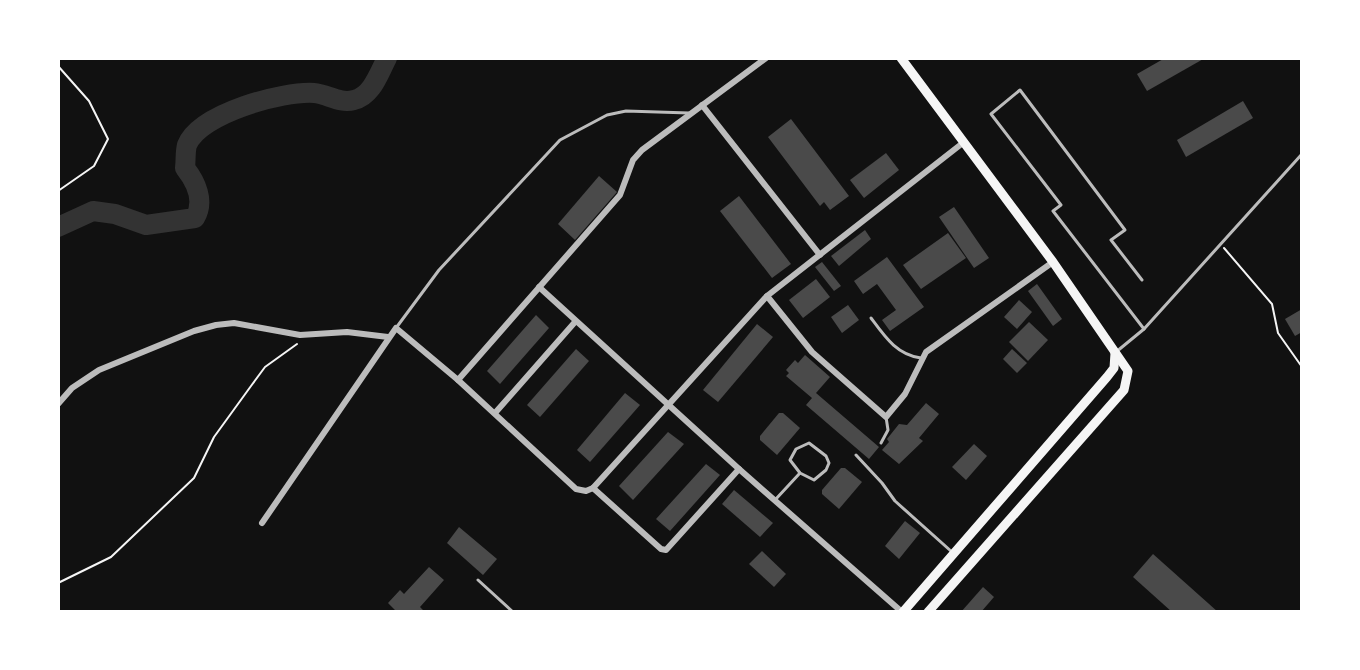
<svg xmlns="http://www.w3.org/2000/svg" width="1360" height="670" viewBox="0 0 1360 670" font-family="Karla,sans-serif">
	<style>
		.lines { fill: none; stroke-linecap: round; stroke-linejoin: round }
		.river { stroke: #333; stroke-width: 20 }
		.building { fill: #4a4a4a }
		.path { stroke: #f5f5f5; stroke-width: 2 }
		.service { stroke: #bcbcbc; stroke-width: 3 }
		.minor { stroke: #bcbcbc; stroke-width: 6 }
		.secondary { stroke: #f5f5f5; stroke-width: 9 }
	</style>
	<rect width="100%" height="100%" fill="#111"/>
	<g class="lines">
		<path class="river" d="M58 227 93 211 115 214 146 225 195 218C205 201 196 182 185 168 186 161 185 152 187 145 200 113 283 91 314 93 328 94 339 104 354 100 372 96 379 73 387 58"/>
	</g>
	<g class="building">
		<path d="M1165 58H1205L1147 91 1137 74Z"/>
		<path d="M1243 101 1253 118 1186 157 1177 140Z"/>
		<path d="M791 119 849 196 830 210 824 202 820 206 768 137Z"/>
		<path d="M886 153 899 170 864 198 850 180Z"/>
		<path d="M599 176 617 192 575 240 558 224Z"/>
		<path d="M739 196 791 264 772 278 720 211Z"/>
		<path d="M954 207 989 258 974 268 939 217Z"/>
		<path d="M865 230 871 239 839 266 831 256Z"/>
		<path d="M948 233 966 258 921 289 903 265Z"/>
		<path d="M887 257 924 307 890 331 882 320 896 310 877 284 863 294 854 281Z"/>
		<path d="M822 262 841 286 834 291 815 267Z"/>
		<path d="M816 279 830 297 803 318 789 300Z"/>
		<path d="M1037 284 1062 319 1053 326 1028 291Z"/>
		<path d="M1019 300 1032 312 1017 329 1004 317Z"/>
		<path d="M848 305 859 320 842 333 831 317Z"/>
		<path d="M1302 309V332L1295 336 1285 319Z"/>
		<path d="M536 315 549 328 500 384 487 371Z"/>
		<path d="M1029 322 1048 340 1028 361 1009 342Z"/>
		<path d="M757 324 773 337 718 402 703 390Z"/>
		<path d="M576 349 589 361 540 417 527 405Z"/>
		<path d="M1012 349 1027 363 1017 373 1003 359Z"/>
		<path d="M805 355 830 377 816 393 879 447 869 459 806 405 812 398 786 376 789 373 786 370 795 360 798 363Z"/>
		<path d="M625 393 640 405 590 462 577 450Z"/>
		<path d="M926 403 939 414 919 438 923 441 899 464 882 450 889 442 887 439 899 424 907 425Z"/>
		<path d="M779 413H783L800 428 777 455 760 440V436Z"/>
		<path d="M668 432 684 444 633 500 619 486Z"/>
		<path d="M974 444 987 456 966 480 952 467Z"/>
		<path d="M706 464 720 475 670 531 656 519Z"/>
		<path d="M841 468H845L862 482 839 509 822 494V490Z"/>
		<path d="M734 490 773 523 760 537 722 504Z"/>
		<path d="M905 521 920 533 899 559 885 546Z"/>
		<path d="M459 527 497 559 483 575 447 543Z"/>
		<path d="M762 551 786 574 774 587 749 564Z"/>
		<path d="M1153 554 1218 612H1172L1133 577Z"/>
		<path d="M429 567 444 580 420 607 425 612H397L388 603 400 590 404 594Z"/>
		<path d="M983 587 994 597 981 612H961Z"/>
	</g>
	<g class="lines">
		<g class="path">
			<path d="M58 66 89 101 108 139 94 166 58 191"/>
			<path d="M1224 248 1272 304 1278 333 1302 367"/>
			<path d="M58 583 111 557 194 478 214 437 251 386 265 367 297 344"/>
		</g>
		<g class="service">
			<path d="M1142 280 1111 240 1125 230 1020 90 991 114 1061 205 1053 211 1144 329"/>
			<path d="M871 318C885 337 897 355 921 358"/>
			<path d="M396 328 439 270 560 140 607 115 626 111 689 113"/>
			<path d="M1116 352 1144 329 1302 154"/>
			<path d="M809 443 826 456 829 463 826 470 814 480 800 473 790 460 796 449Z"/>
			<path d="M881 443 888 430 886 417"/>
			<path d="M856 455 882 483 895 501 952 552"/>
			<path d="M775 500 800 473"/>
			<path d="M478 580 513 612"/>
		</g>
		<g class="minor">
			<path d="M702 105 820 255"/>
			<path d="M539 287 739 469 902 612"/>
			<path d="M767 296 812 352 886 417 905 394 926 352 1053 262"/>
			<path d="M458 380 576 489 586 491 593 488 767 296 964 142"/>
			<path d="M58 404 72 388 99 370 194 331 216 325 234 323 300 335 347 332 388 337"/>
			<path d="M495 413 575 322"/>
			<path d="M593 488 661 549 666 550 739 469"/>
			<path d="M262 523 396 328 458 380 620 195 633 160 642 150 766 58"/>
		</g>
		<g class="secondary">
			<path d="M901 58 1053 262 1128 371 1124 390 928 612"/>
			<path d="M903 612 1107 377 1114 368 1115 353"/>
		</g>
	</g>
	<rect width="1360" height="670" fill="none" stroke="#ffffff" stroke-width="120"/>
</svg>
